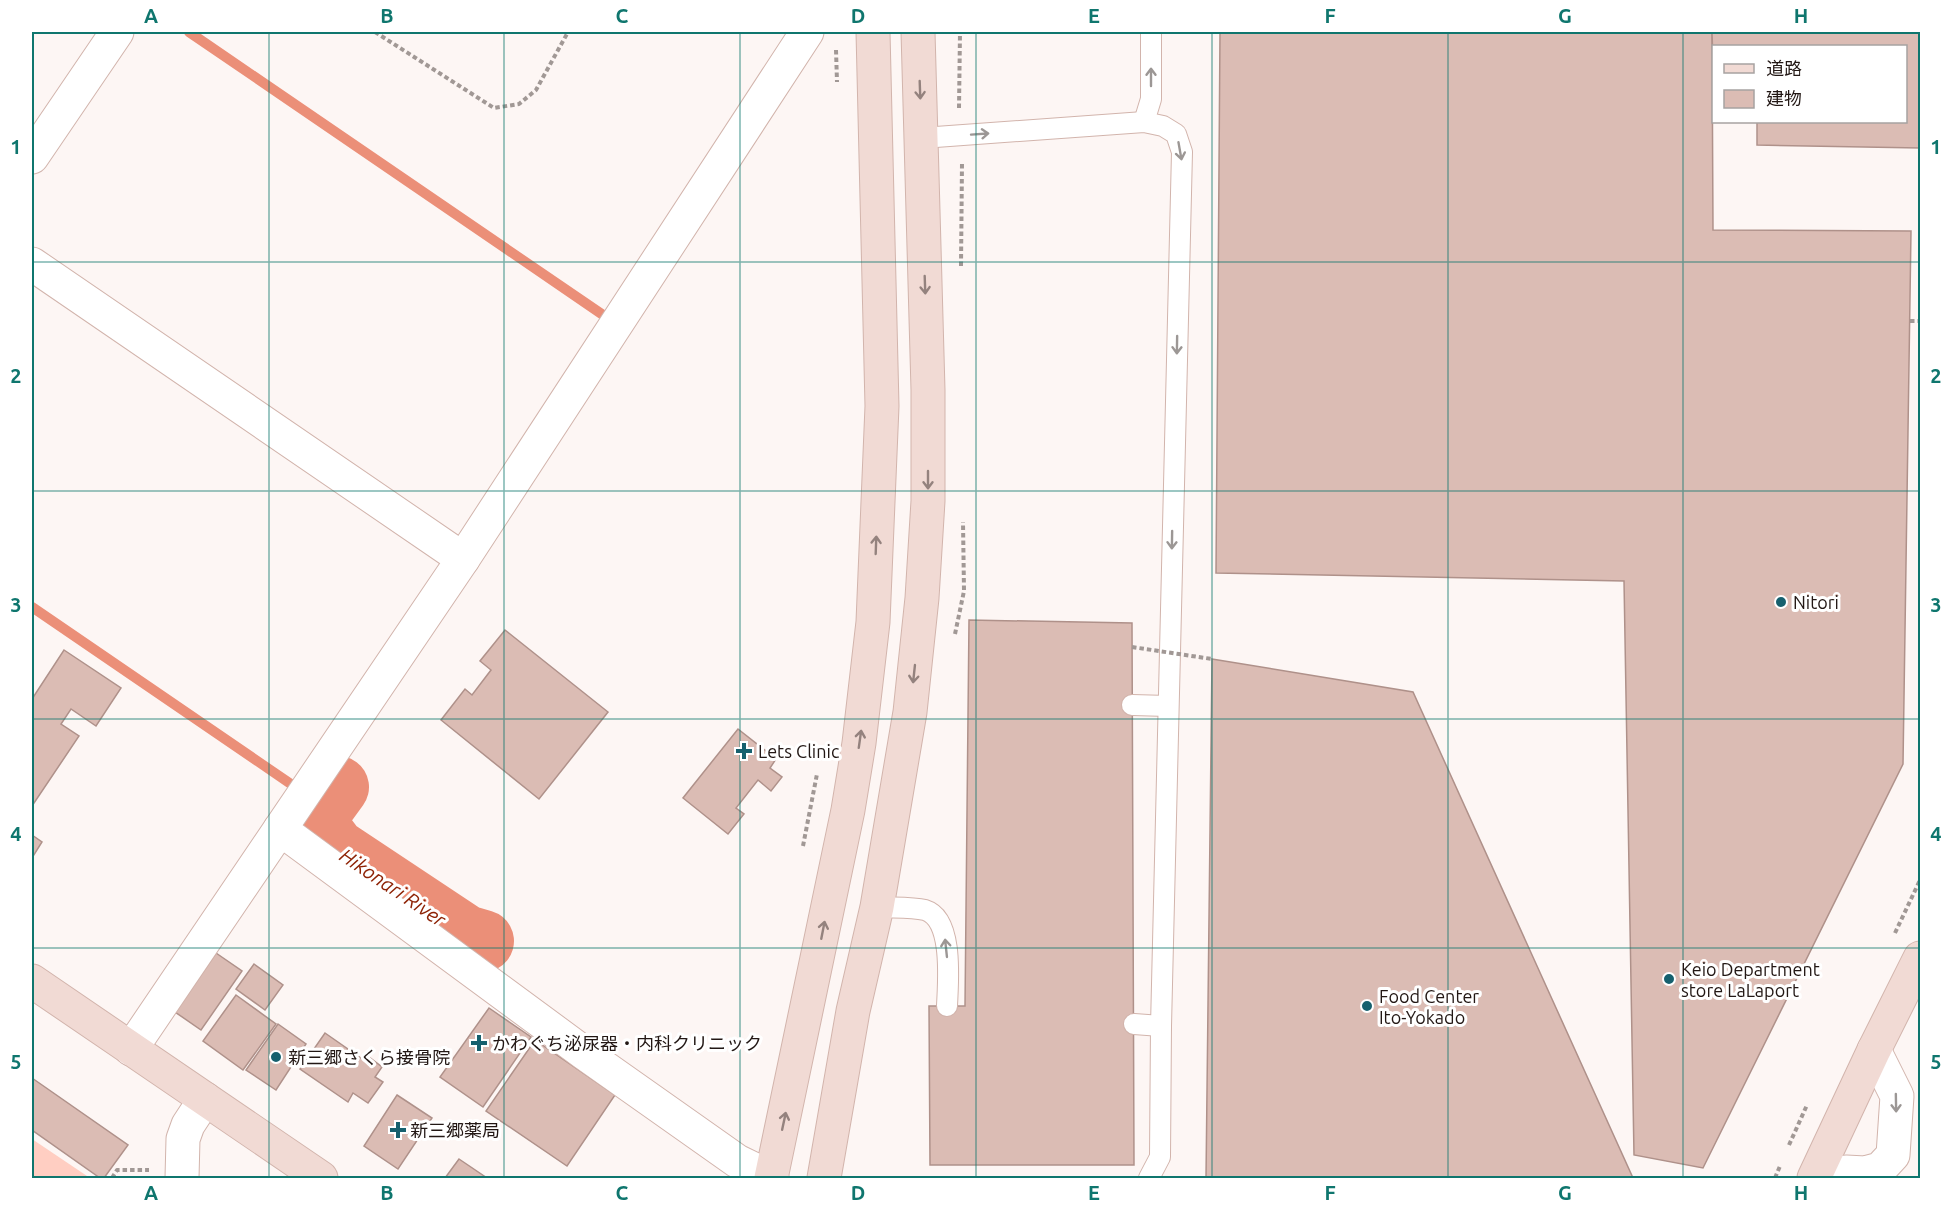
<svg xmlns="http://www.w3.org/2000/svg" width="1952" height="1210" viewBox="0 0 1952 1210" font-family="Ubuntu,'Noto Sans JP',sans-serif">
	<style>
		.green { fill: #ffcec2 }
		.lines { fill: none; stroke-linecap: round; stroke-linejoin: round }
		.stream { stroke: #eb8f78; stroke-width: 10 }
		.river { stroke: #eb8f78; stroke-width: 62 }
		.building { fill: #dbbcb4; stroke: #af918a; stroke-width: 1.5 }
		.lane-casing { stroke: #d2b4ac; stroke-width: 22 }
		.street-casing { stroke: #d2b4ac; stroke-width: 35 }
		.secondary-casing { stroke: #d2b4ac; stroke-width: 35 }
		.path { stroke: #a19895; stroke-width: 4; stroke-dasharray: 4.5 3; stroke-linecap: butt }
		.lane { stroke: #fff; stroke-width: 20 }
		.street { stroke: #fff; stroke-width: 33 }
		.secondary { stroke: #f1dad4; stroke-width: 33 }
		.path-bridge { stroke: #a19895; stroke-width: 4; stroke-dasharray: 4.5 3; stroke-linecap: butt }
		.oneway { stroke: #9c9795 }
		.oneway2 { stroke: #94827e }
		.grid { fill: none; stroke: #0f766e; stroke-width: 1.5; stroke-opacity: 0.55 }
		.poi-dot { fill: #16606e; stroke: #fff; stroke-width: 2 }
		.labels { text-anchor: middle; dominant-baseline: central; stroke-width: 6; stroke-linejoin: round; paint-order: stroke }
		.poi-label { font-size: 18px; fill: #221714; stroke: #fff; text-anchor: start }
		.water-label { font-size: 20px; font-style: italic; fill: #8e2306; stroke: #fff }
		.neatline { fill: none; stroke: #0f766e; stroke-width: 2 }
		.grid-label { font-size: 20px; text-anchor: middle; font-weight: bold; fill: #0f766e }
	</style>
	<rect width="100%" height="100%" fill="#fdf6f4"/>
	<path class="green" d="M32 1139 90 1178H32Z"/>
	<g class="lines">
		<g class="stream">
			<path d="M189 32 606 317"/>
			<path d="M32 607 323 806"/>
		</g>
		<path class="river" d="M338 787 322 809 320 829 335 849 466 936 483 941"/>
	</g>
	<g class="building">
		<path d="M1220 32H1712L1713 230 1911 231 1903 764 1703 1168 1634 1155 1624 581 1216 573Z"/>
		<path d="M1712 32H1920V148L1757 145V122H1906V46H1714V92Z"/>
		<path d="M969 620 1132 623 1134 1165H930L929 1006H965Z"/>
		<path d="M505 630 608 712 539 799 441 720 465 689 472 695 491 670 480 661Z"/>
		<path d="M64 650 121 688 96 726 71 709 61 724 79 736 32 806V699Z"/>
		<path d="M1212 659 1413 692 1633 1178H1206Z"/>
		<path d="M738 729 776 759 770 768 782 777 771 791 758 780 736 808 744 814 728 834 683 798Z"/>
		<path d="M32 835 42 842 32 858Z"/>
		<path d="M216 953 242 971 201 1030 175 1012Z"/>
		<path d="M254 964 283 985 265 1010 236 989Z"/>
		<path d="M236 995 276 1024 243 1070 203 1041Z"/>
		<path d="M489 1008 531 1037 483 1107 440 1077Z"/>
		<path d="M278 1024 306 1044 276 1090 246 1070Z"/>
		<path d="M325 1033 361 1058 365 1054 382 1067 375 1077 383 1082 368 1103 353 1093 348 1102 300 1069Z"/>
		<path d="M535 1040 615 1095 567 1166 486 1111Z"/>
		<path d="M32 1078 128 1145 104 1178H100L32 1130Z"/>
		<path d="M397 1095 432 1118 398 1169 364 1146Z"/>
		<path d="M459 1159 487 1178H445Z"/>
	</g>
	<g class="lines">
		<g class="lane-casing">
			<g id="lane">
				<path d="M1144 122 1151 99V32"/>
				<path d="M922 138 1144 122 1163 126 1176 134 1182 152 1161 1026 1160 1157 1149 1178"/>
				<path d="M1132 705 1168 706"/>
				<path d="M877 907C891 908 912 907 925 910 954 919 948 982 947 1006"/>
				<path d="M1134 1024 1161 1026"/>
			</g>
		</g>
		<g class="street-casing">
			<g id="street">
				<path d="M32 157 117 32"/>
				<path d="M32 264 463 559"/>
				<path d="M280 829 584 1053 737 1161 772 1178"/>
				<path d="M131 1049 463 559 807 32"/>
				<path d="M182 1178 183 1139 188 1125 205 1099"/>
				<path d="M1828 1178 1846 1172 1865 1173 1880 1169 1893 1155 1897 1096 1874 1050"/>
			</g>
		</g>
		<g class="secondary-casing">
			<g id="secondary">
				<path d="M32 981 321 1178"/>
				<path d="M771 1178 848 810 859 743 873 622 882 406 873 32"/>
				<path d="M824 1178 853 1011 877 907 910 712 922 598 928 501V390L918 32"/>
				<path d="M1814 1178 1874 1050 1920 958"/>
			</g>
		</g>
		<g class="path">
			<path d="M375 32 494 108 519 104 536 90 568 32"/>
			<path d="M836 50 837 82"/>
			<path d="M959 108 960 32"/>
			<path d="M961 266 962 163"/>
			<path d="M1910 321H1920"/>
			<path d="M955 634 964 591 963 522"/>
			<path d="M803 846 817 774"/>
			<path d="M1895 933 1920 880"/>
			<path d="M1789 1145 1807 1105"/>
			<path d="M112 1178 117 1170H149"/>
			<path d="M1775 1178 1780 1166"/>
		</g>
		<use href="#lane" class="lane"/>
		<use href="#street" class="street"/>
		<use href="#secondary" class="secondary"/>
		<path class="path-bridge" d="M1132 647 1212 659"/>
	</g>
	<defs><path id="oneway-shaft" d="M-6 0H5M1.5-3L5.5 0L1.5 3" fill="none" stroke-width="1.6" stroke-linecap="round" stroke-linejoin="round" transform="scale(1.5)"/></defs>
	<g class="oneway">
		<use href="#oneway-shaft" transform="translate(1151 77) rotate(-90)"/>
		<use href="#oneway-shaft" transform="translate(980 134) rotate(-4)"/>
		<use href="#oneway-shaft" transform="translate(1180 151) rotate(80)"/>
		<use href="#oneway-shaft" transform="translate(1177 345) rotate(91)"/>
		<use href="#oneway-shaft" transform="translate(1172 540) rotate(91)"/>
		<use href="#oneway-shaft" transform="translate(946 948) rotate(-96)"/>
		<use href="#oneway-shaft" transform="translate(1896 1103) rotate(89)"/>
	</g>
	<g class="oneway2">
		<use href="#oneway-shaft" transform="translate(920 90) rotate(88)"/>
		<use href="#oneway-shaft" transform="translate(925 285) rotate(88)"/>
		<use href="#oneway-shaft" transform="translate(928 480) rotate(90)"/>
		<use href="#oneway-shaft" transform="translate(876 545) rotate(-88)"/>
		<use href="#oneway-shaft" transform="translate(914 674) rotate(96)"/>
		<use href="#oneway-shaft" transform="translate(860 739) rotate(-82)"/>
		<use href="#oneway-shaft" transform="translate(823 930) rotate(-79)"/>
		<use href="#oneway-shaft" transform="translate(784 1121) rotate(-78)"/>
	</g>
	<path class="grid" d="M269 32V1178M504 32V1178M740 32V1178M976 32V1178M1212 32V1178M1448 32V1178M1683 32V1178M32 262H1920M32 491H1920M32 719H1920M32 948H1920"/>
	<g class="poi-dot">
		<circle cx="1781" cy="602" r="6"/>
		<path d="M741 742h6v6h6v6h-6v6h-6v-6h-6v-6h6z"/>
		<circle cx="1669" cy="979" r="6"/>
		<circle cx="1367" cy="1006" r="6"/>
		<path d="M476 1034h6v6h6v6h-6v6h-6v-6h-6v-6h6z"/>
		<circle cx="276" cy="1057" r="6"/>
		<path d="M395 1121h6v6h6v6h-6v6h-6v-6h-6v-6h6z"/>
	</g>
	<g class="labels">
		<g class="poi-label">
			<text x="1793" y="602">Nitori</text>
			<text x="758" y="751">Lets Clinic</text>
			<text x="1681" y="969">Keio Department<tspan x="1681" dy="21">store LaLaport</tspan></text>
			<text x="1379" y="996">Food Center<tspan x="1379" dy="21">Ito-Yokado</tspan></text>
			<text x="492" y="1043">かわぐち泌尿器・内科クリニック</text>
			<text x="288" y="1057">新三郷さくら接骨院</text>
			<text x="410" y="1130">新三郷薬局</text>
		</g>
		<g class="water-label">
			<text transform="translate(393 887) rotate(34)">Hikonari River</text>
		</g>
	</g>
	<rect width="1952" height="1210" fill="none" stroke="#ffffff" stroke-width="66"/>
	<rect x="1712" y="45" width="195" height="78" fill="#ffffff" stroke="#a7a2a1" stroke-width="1.5"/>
	<rect x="1724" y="64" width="30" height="9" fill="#f1dad4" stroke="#a7a2a1" stroke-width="1.5"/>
	<text x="1766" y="75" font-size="18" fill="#221714">道路</text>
	<rect x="1724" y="90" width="30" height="18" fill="#dbbcb4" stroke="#a7a2a1" stroke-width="1.5"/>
	<text x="1766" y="105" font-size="18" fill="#221714">建物</text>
	<rect x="33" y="33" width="1886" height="1144" class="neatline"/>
	<g class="grid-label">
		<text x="151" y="23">A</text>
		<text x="387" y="23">B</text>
		<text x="622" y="23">C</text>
		<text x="858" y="23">D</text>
		<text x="1094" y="23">E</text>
		<text x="1330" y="23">F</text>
		<text x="1565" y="23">G</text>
		<text x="1801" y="23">H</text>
		<text x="16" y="154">1</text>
		<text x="1936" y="154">1</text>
		<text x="16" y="383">2</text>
		<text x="1936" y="383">2</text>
		<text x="16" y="612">3</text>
		<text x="1936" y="612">3</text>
		<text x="16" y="841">4</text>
		<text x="1936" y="841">4</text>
		<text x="16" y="1069">5</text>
		<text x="1936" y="1069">5</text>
		<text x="151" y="1200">A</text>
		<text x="387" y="1200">B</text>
		<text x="622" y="1200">C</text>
		<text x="858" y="1200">D</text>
		<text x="1094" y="1200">E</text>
		<text x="1330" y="1200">F</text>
		<text x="1565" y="1200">G</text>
		<text x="1801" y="1200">H</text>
	</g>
</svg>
